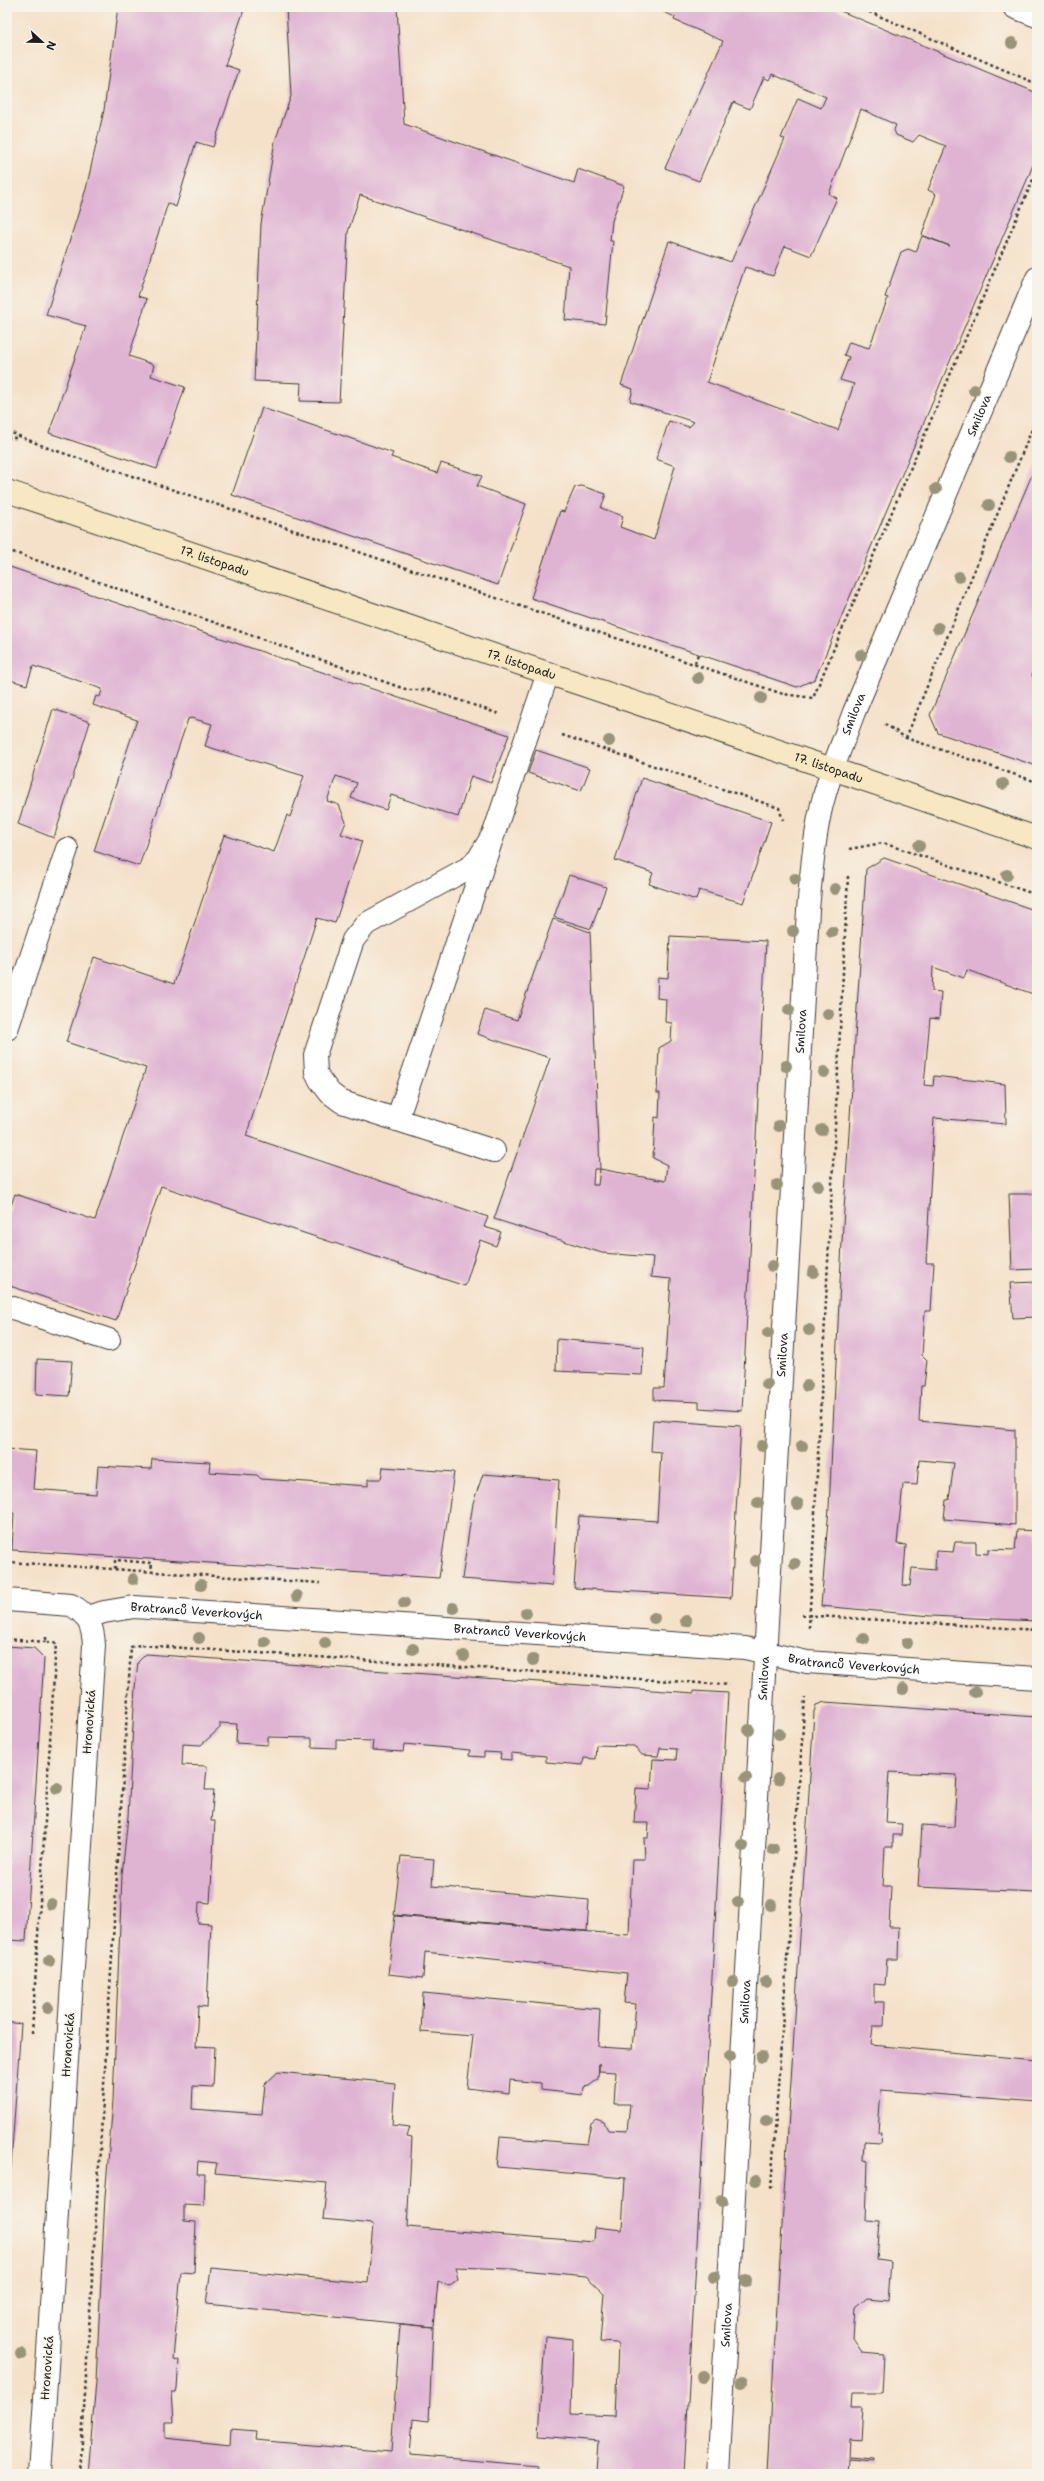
<svg xmlns="http://www.w3.org/2000/svg" width="1044" height="2481" viewBox="0 0 1044 2481" font-family="'Shantell Sans',sans-serif">
	<style>
		.building { fill: #dfb4d3; fill-rule: evenodd }
		.lines { fill: none; stroke-linecap: round; stroke-linejoin: round }
		.lane-casing { stroke: #3d3a36; stroke-width: 24 }
		.street-casing { stroke: #3d3a36; stroke-width: 24 }
		.secondary-casing { stroke: #3d3a36; stroke-width: 24 }
		.path { stroke: #3d3a36; stroke-width: 2.5; stroke-dasharray: 3 3; stroke-linecap: butt }
		.lane { stroke: #fff; stroke-width: 22 }
		.street { stroke: #fff; stroke-width: 22 }
		.secondary { stroke: #f7e8c3; stroke-width: 22 }
		.tree { fill: #999379 }
		.labels { text-anchor: middle; dominant-baseline: central; stroke-width: 3; stroke-linejoin: round; paint-order: stroke }
		.street-label { font-size: 12px; fill: #1c1c1c; stroke: #f7f3e8 }
	</style>
	<rect width="100%" height="100%" fill="#f7f3e8"/>
	<filter id="ink" filterUnits="userSpaceOnUse"><feTurbulence type="fractalNoise" baseFrequency=".025" numOctaves="2"/><feDisplacementMap in="SourceGraphic" scale="8" xChannelSelector="R" yChannelSelector="G"/><feConvolveMatrix kernelMatrix="1 2 1 2 8 2 1 2 1" color-interpolation-filters="sRGB"/></filter>
	<filter id="wash" filterUnits="userSpaceOnUse"><feTurbulence type="fractalNoise" baseFrequency=".012" numOctaves="4" result="noise"/><feDisplacementMap in="SourceGraphic" scale="16" xChannelSelector="R" yChannelSelector="G"/><feGaussianBlur stdDeviation="0.9" result="paint"/><feColorMatrix in="noise" values="0 0 0 0 0 0 0 0 0 0 0 0 0 0 0 0 0 1.4 0 .05"/><feComposite in="paint" operator="in"/></filter>
	<g filter="url(#wash)">
		<rect width="100%" height="100%" fill="#f5e1c9"/>
		<g id="blocks">
			<g class="building">
				<path d="M118 7H245L225 65 239 70 213 147 196 142 176 207 168 203 138 296 147 299 129 356 154 365 151 376 185 387 157 469 49 433 86 326 46 315 86 189 104 110Z"/>
				<path d="M286 7H397L404 124 574 183 578 169 624 186 612 221 610 241H613L605 324 565 320 569 266 360 195 348 232 339 402 300 401 301 383 254 381 261 224 275 141 291 96Z"/>
				<path d="M652 7H831L1037 93V155L1029 175 815 679 797 687 531 598 560 511 564 512 575 487 582 486 606 494 601 508 623 516 620 527 654 540 675 466 656 459 669 421 689 427 694 422 630 401 633 389 621 385 669 241 731 262 785 139 781 138 798 98 821 108 826 97 772 74 769 80 764 77 750 109 733 102 699 181 665 168 723 41 674 20 675 17ZM861 109 896 125 894 130 896 135 913 142 919 135 946 146 928 190 936 194 922 235 950 246 922 236 916 252 908 249 901 252 885 297 888 298 869 348 849 342 844 355 849 357 840 380 854 384 838 430 707 382 745 267 773 276 785 246 811 256 837 198 829 194Z"/>
				<path d="M262 408 393 453 391 457 437 473 441 463 482 476 477 486 526 504 498 585 232 495Z"/>
				<path d="M1037 463V663L1032 675 1037 685V766L938 733 930 715Z"/>
				<path d="M7 566 509 735 491 783 471 776 458 817 391 795 386 810 351 798 357 783 336 776 327 801 339 805 346 822 341 834 362 841 335 923 317 918 246 1136 488 1217 484 1227 501 1232 496 1246 480 1240 465 1286 161 1186 116 1321 7 1285V1217L15 1194 95 1220 146 1068 66 1042 94 957 174 984 224 835 274 852 287 815 290 817 304 776 205 746 212 724 191 718 188 719 139 866 94 851 137 720 93 705 96 696 100 697 102 689 65 676 33 666 27 685 7 679Z"/>
				<path d="M53 709 90 722 54 838 18 824Z"/>
				<path d="M536 750 590 768 581 791 528 773Z"/>
				<path d="M642 778 771 822 743 903 699 890 696 900 649 884 653 873 615 860Z"/>
				<path d="M884 858 1037 911V1002L1032 1000 1033 994 967 970 964 978 933 967 932 991 941 992 939 1019 930 1018 924 1085 933 1086 934 1076 1005 1084 1006 1124 934 1118 926 1263H934L931 1311H925L922 1355 927 1360 924 1386H921L919 1421 1015 1430V1525L944 1519 946 1500H949L954 1463 919 1460 917 1485 903 1484 897 1544 906 1545 903 1585 910 1586 912 1568 935 1570 936 1551 953 1552 955 1542H976V1553L988 1554V1549L1015 1550 1017 1530 1037 1531V1621L931 1616 821 1606 829 1508 842 1241 866 869Z"/>
				<path d="M569 875 606 887 591 929 554 917Z"/>
				<path d="M553 919 590 932 600 1169 665 1181 667 1165 653 1158 655 1117 659 1118 660 1093H657L659 1048 671 1041 672 1023 665 1022 666 999 657 998 658 977 668 978 670 936 766 941 742 1411 699 1408V1402L654 1400V1388H664L671 1279 651 1277 653 1257 602 1253 494 1219 550 1058 477 1034 485 1010 517 1020ZM594 1169H600L598 1185H593Z"/>
				<path d="M1009 1194H1037V1269L1012 1270Z"/>
				<path d="M1037 1282V1317L1013 1318 1010 1283Z"/>
				<path d="M557 1339 644 1347 642 1375 556 1371Z"/>
				<path d="M37 1359 72 1361 69 1396 36 1394Z"/>
				<path d="M653 1420 741 1426 731 1598 574 1588 579 1516 657 1521 661 1452 651 1451Z"/>
				<path d="M7 1449 36 1451 33 1489 96 1494 98 1466 151 1469 152 1459 210 1462 209 1472 257 1475 261 1479 368 1486V1479H381L383 1467 454 1472 439 1578 12 1550 14 1513 7 1512Z"/>
				<path d="M483 1474 559 1480 552 1586 462 1579 473 1503Z"/>
				<path d="M7 1646 34 1648 44 1658 26 1941 7 1940Z"/>
				<path d="M146 1654 694 1693V1691L728 1693 684 2474H597L599 2441 539 2436 545 2336 573 2339 571 2414 615 2416 618 2346 616 2343 600 2342 604 2293 586 2276 512 2269 455 2267 458 2279 449 2286 438 2281 434 2327 206 2304 211 2268 368 2283 373 2224 323 2219 327 2183 215 2173 217 2163 198 2161 197 2174H205L204 2206 184 2205V2221L196 2222 194 2273 181 2272 173 2359 179 2360 177 2388 176 2392H172L174 2422H165V2438L230 2445 231 2429 256 2431 255 2440 391 2452 400 2324 433 2327 429 2421 413 2419 410 2455 538 2466 537 2474H88L96 2382 105 2197 113 2101 122 1875 128 1816 135 1688 138 1662ZM220 1723 237 1724 236 1743 268 1745V1737L312 1738V1747L336 1748V1740L373 1741 372 1750 403 1752 404 1744 470 1750 469 1756 484 1757V1752L501 1753 500 1759 511 1760V1753L546 1756V1762L583 1765 584 1758 595 1759 596 1745 634 1746 642 1755 658 1756 660 1748 677 1749 676 1760 653 1759 651 1789 636 1788 634 1823H649L648 1838H644L645 1859H632L629 1935 395 1916 388 1974 423 1978 425 1952 627 1973 624 2003 636 2004 632 2049 598 2047 600 2009 423 1993 421 2032 473 2036 467 2088 509 2093 510 2080 541 2083V2090L583 2095 584 2087 589 2086 598 2079 599 2063V2071L616 2072 614 2104H630L627 2131 608 2130 604 2122 596 2119 591 2123 587 2144 500 2137 497 2167 625 2178 622 2230 595 2227 594 2242 407 2227 412 2138 407 2137 410 2127 392 2125 395 2083 278 2072 265 2084 262 2114 192 2109 193 2086 213 2087 215 2047 196 2046 198 2006 207 2007 211 1924 198 1923 199 1902 210 1903 215 1821H211L214 1790H205L207 1766 182 1765 183 1744 201 1745 220 1728Z"/>
				<path d="M825 1702 1037 1717V1892L918 1887 922 1825 954 1827 957 1775 889 1772 886 1823 902 1824 901 1835H893V1847H885L883 1886H891L889 1927H899L898 1959H887L885 1985 874 1984V2002H885L884 2026H873L871 2045 1037 2060V2102L881 2090 878 2132H881L880 2143 864 2142 863 2160 868 2161 866 2221 880 2222 877 2260 891 2262 888 2300 867 2298 855 2308 853 2340 862 2353 884 2355 882 2393H852L851 2408H863L861 2440 849 2439 848 2457 874 2459V2461L848 2459 847 2474H768L775 2338 814 1712 816 1705Z"/>
				<path d="M401 1856 434 1859 432 1886 589 1900 587 1931 394 1915Z"/>
				<path d="M7 2022 21 2024 8 2206H7Z"/>
			</g>
		</g>
	</g>
	<g filter="url(#ink)">
		<use href="#blocks" fill-opacity="0" stroke="#3d3a36" stroke-width="1"/>
		<g class="lines">
			<g class="lane-casing">
				<g id="lane">
					<path d="M494 833 479 858 470 867 366 924 353 940 315 1055 316 1072 320 1080 330 1093 342 1102 494 1151"/>
					<path d="M7 1029 67 849"/>
					<path d="M397 1120 548 673"/>
					<path d="M7 1306 109 1340"/>
				</g>
			</g>
			<g class="street-casing">
				<g id="street">
					<path d="M1014 7 1037 16"/>
					<path d="M7 1600 71 1605C88 1614 93 1626 94 1645L40 2474"/>
					<path id="s1" d="M87 1617 104 1612 134 1607 745 1648 807 1662 1037 1678"/>
					<path id="s2" d="M718 2474 808 910C811 878 813 845 820 813 827 779 842 745 854 712L1037 278"/>
				</g>
			</g>
			<g class="secondary-casing">
				<g id="secondary">
					<path id="s3" d="M7 491 1037 838"/>
				</g>
			</g>
			<g class="path">
				<path d="M858 7 1037 84"/>
				<path d="M7 431 48 448 783 694 813 698 1037 170"/>
				<path d="M7 438H19"/>
				<path d="M7 550 408 690H430L499 714"/>
				<path d="M695 663 698 654"/>
				<path d="M885 724 906 738 1037 782"/>
				<path d="M562 735 779 808 783 820"/>
				<path d="M906 738 1037 417"/>
				<path d="M849 849 883 843 1037 895"/>
				<path d="M7 1517H12"/>
				<path d="M7 1562 320 1583"/>
				<path d="M115 1569V1560L152 1563 151 1571"/>
				<path d="M802 1615 1037 1630"/>
				<path d="M809 1628 848 876"/>
				<path d="M46 1637V1642L58 1643"/>
				<path d="M7 1639 46 1642"/>
				<path d="M32 2033 56 1643"/>
				<path d="M771 2189 805 1697"/>
				<path d="M80 2474 131 1647 140 1645 729 1685"/>
			</g>
			<use href="#lane" class="lane"/>
			<use href="#street" class="street"/>
			<use href="#secondary" class="secondary"/>
		</g>
		<g class="tree">
			<circle cx="1012" cy="43" r="6"/>
			<circle cx="974" cy="390" r="6"/>
			<circle cx="1009" cy="457" r="6"/>
			<circle cx="936" cy="489" r="6"/>
			<circle cx="989" cy="505" r="6"/>
			<circle cx="959" cy="577" r="6"/>
			<circle cx="938" cy="628" r="6"/>
			<circle cx="861" cy="655" r="6"/>
			<circle cx="698" cy="678" r="6"/>
			<circle cx="761" cy="698" r="6"/>
			<circle cx="609" cy="741" r="6"/>
			<circle cx="1003" cy="784" r="6"/>
			<circle cx="919" cy="846" r="6"/>
			<circle cx="1007" cy="875" r="6"/>
			<circle cx="795" cy="879" r="6"/>
			<circle cx="835" cy="889" r="6"/>
			<circle cx="793" cy="931" r="6"/>
			<circle cx="832" cy="932" r="6"/>
			<circle cx="789" cy="1010" r="6"/>
			<circle cx="828" cy="1014" r="6"/>
			<circle cx="786" cy="1066" r="6"/>
			<circle cx="824" cy="1072" r="6"/>
			<circle cx="779" cy="1126" r="6"/>
			<circle cx="822" cy="1130" r="6"/>
			<circle cx="777" cy="1185" r="6"/>
			<circle cx="818" cy="1186" r="6"/>
			<circle cx="772" cy="1266" r="6"/>
			<circle cx="813" cy="1272" r="6"/>
			<circle cx="809" cy="1330" r="6"/>
			<circle cx="768" cy="1333" r="6"/>
			<circle cx="767" cy="1384" r="6"/>
			<circle cx="807" cy="1386" r="6"/>
			<circle cx="762" cy="1446" r="6"/>
			<circle cx="802" cy="1446" r="6"/>
			<circle cx="758" cy="1503" r="6"/>
			<circle cx="798" cy="1504" r="6"/>
			<circle cx="755" cy="1561" r="6"/>
			<circle cx="795" cy="1564" r="6"/>
			<circle cx="133" cy="1579" r="6"/>
			<circle cx="201" cy="1585" r="6"/>
			<circle cx="297" cy="1596" r="6"/>
			<circle cx="404" cy="1603" r="6"/>
			<circle cx="453" cy="1608" r="6"/>
			<circle cx="526" cy="1613" r="6"/>
			<circle cx="654" cy="1618" r="6"/>
			<circle cx="686" cy="1621" r="6"/>
			<circle cx="199" cy="1638" r="6"/>
			<circle cx="864" cy="1639" r="6"/>
			<circle cx="265" cy="1642" r="6"/>
			<circle cx="325" cy="1643" r="6"/>
			<circle cx="907" cy="1643" r="6"/>
			<circle cx="413" cy="1649" r="6"/>
			<circle cx="464" cy="1656" r="6"/>
			<circle cx="533" cy="1660" r="6"/>
			<circle cx="903" cy="1689" r="6"/>
			<circle cx="975" cy="1692" r="6"/>
			<circle cx="749" cy="1730" r="6"/>
			<circle cx="779" cy="1734" r="6"/>
			<circle cx="746" cy="1778" r="6"/>
			<circle cx="778" cy="1779" r="6"/>
			<circle cx="57" cy="1788" r="6"/>
			<circle cx="743" cy="1846" r="6"/>
			<circle cx="773" cy="1849" r="6"/>
			<circle cx="738" cy="1902" r="6"/>
			<circle cx="51" cy="1904" r="6"/>
			<circle cx="771" cy="1905" r="6"/>
			<circle cx="49" cy="1961" r="6"/>
			<circle cx="733" cy="1982" r="6"/>
			<circle cx="766" cy="1982" r="6"/>
			<circle cx="48" cy="2008" r="6"/>
			<circle cx="730" cy="2056" r="6"/>
			<circle cx="762" cy="2057" r="6"/>
			<circle cx="766" cy="2121" r="6"/>
			<circle cx="756" cy="2180" r="6"/>
			<circle cx="722" cy="2201" r="6"/>
			<circle cx="714" cy="2277" r="6"/>
			<circle cx="746" cy="2281" r="6"/>
			<circle cx="21" cy="2354" r="6"/>
			<circle cx="703" cy="2377" r="6"/>
			<circle cx="742" cy="2382" r="6"/>
		</g>
	</g>
	<g class="labels">
		<g class="street-label">
			<text stroke="none"><textPath href="#s2" startOffset="2093">Smilova</textPath></text>
			<text stroke="none"><textPath href="#s3" startOffset="219">17. listopadu</textPath></text>
			<text stroke="none"><textPath href="#s3" startOffset="543">17. listopadu</textPath></text>
			<text stroke="none"><textPath href="#s2" startOffset="1769">Smilova</textPath></text>
			<text stroke="none"><textPath href="#s3" startOffset="867">17. listopadu</textPath></text>
			<text stroke="none"><textPath href="#s2" startOffset="1445">Smilova</textPath></text>
			<text stroke="none"><textPath href="#s2" startOffset="1121">Smilova</textPath></text>
			<text stroke="none"><textPath href="#s1" startOffset="111">Bratranců Veverkových</textPath></text>
			<text stroke="none"><textPath href="#s1" startOffset="435">Bratranců Veverkových</textPath></text>
			<text stroke="none"><textPath href="#s1" startOffset="771">Bratranců Veverkových</textPath></text>
			<text stroke="none"><textPath href="#s2" startOffset="797">Smilova</textPath></text>
			<text transform="translate(89 1722) rotate(-86)">Hronovická</text>
			<text stroke="none"><textPath href="#s2" startOffset="473">Smilova</textPath></text>
			<text transform="translate(68 2045) rotate(-86)">Hronovická</text>
			<text stroke="none"><textPath href="#s2" startOffset="149">Smilova</textPath></text>
			<text transform="translate(47 2368) rotate(-86)">Hronovická</text>
		</g>
	</g>
	<rect width="1044" height="2481" fill="none" stroke="#f7f3e8" stroke-width="24"/>
	<g transform="translate(42 42) rotate(112)" stroke="#f7f3e8" stroke-width="3" paint-order="stroke">
	<path d="M0-3L7 15L0 10L-7 15Z" fill="#1c1c1c"/>
	<text y="-6" font-size="11" font-weight="bold" text-anchor="middle" fill="#1c1c1c">N</text>
	</g>
</svg>
